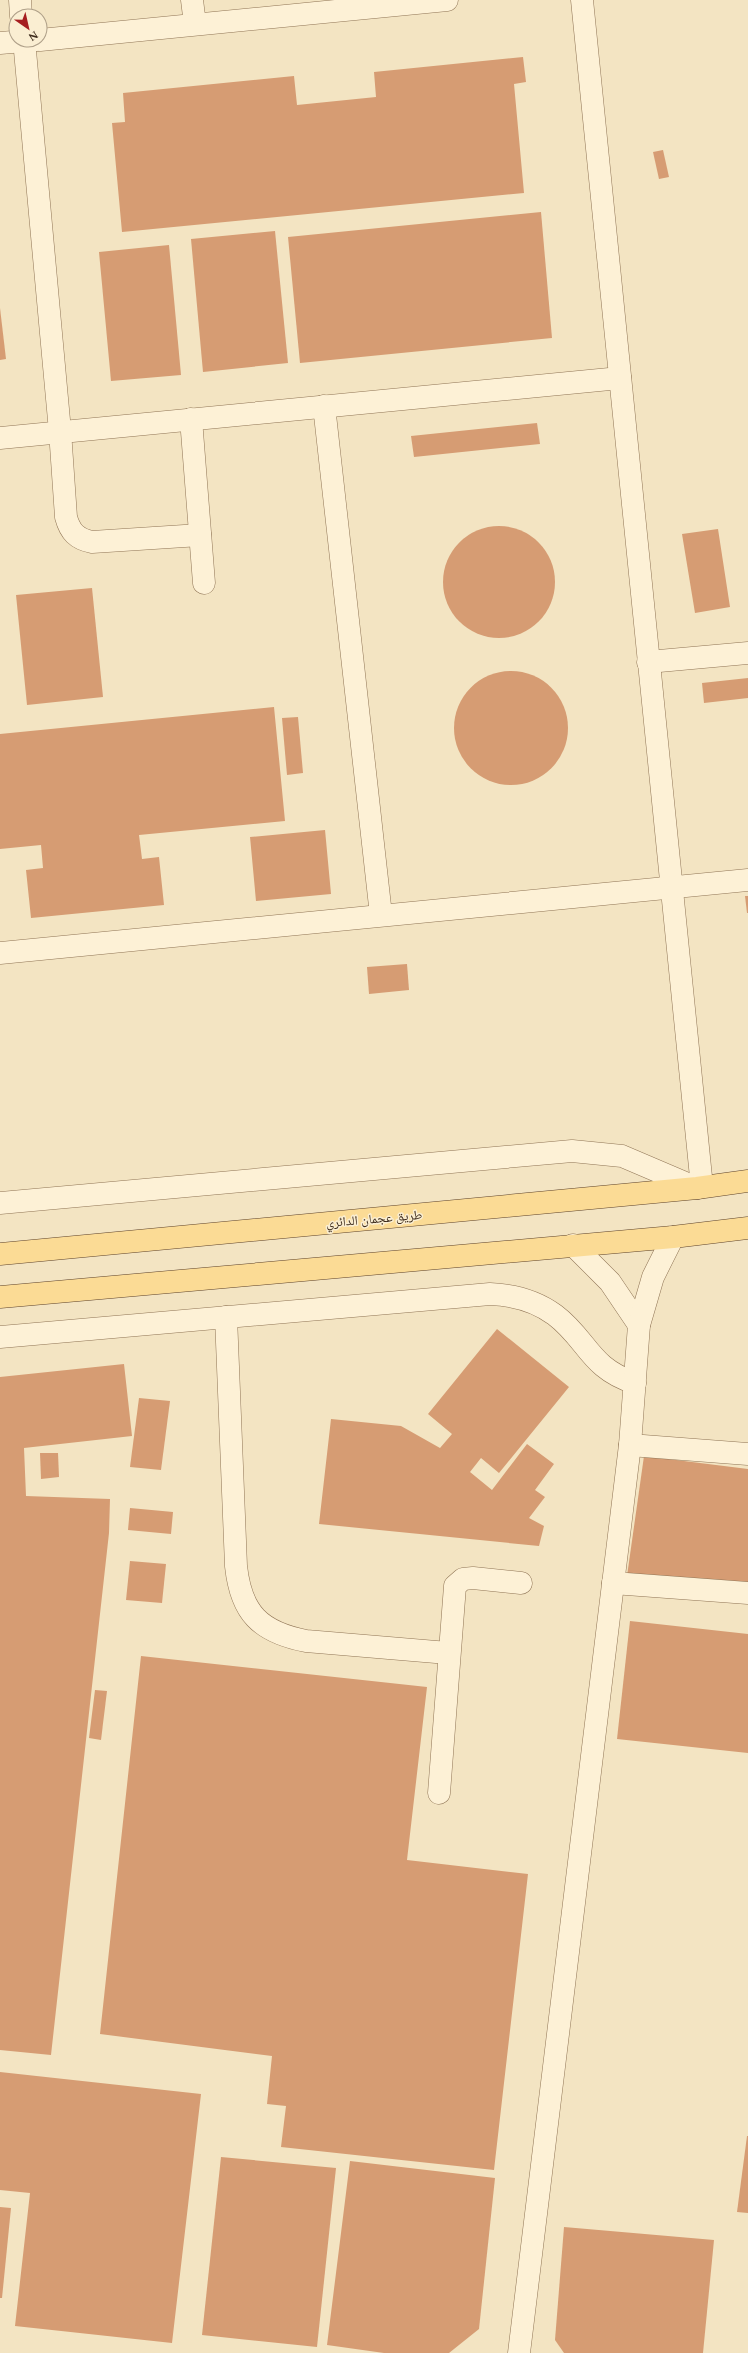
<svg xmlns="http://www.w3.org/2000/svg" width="748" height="2353" viewBox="0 0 748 2353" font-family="Spectral,'Noto Naskh Arabic',serif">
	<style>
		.building { fill: #d69c73 }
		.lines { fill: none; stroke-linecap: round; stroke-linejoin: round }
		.minor-casing { stroke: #907556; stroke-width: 23 }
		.major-casing { stroke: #5d422b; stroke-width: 23 }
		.minor { stroke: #fdf1d6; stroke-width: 22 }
		.major { stroke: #fbdb95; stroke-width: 22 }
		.labels { text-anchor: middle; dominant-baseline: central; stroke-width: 3; stroke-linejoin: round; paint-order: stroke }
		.street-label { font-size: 13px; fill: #3e2c1c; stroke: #faeed2 }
	</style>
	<rect width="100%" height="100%" fill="#f3e4c2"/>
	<g class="building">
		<path d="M523 57 526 82 514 84 524 193 122 232 112 123 125 122 123 93 294 76 297 105 376 97 374 72Z"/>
		<path d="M663 150 669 177 659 179 653 152Z"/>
		<path d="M541 212 552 338 300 363 288 237Z"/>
		<path d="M275 231 288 363 203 372 191 239Z"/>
		<path d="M169 245 181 375 111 381 99 252Z"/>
		<path d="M0 308 6 359 0 360Z"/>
		<path d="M537 423 540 444 414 457 411 436Z"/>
		<circle cx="499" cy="582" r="56"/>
		<path d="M718 529 730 607 695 613 682 534Z"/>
		<path d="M92 588 103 697 27 705 16 595Z"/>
		<circle cx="511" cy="728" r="57"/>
		<path d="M748 678V698L704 703 702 683Z"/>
		<path d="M274 707 285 821 139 835 142 859 159 857 164 905 31 918 26 870 43 868 41 845 0 849V734Z"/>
		<path d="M298 717 303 773 287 775 282 718Z"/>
		<path d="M325 830 331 894 256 901 250 837Z"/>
		<path d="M745 896H748V913H747Z"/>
		<path d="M407 964 409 990 369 994 367 967Z"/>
		<path d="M497 1329 569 1387 499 1473 481 1458 470 1472 492 1490 527 1444 554 1464 535 1490 545 1497 529 1518 544 1526 539 1546 319 1524 331 1419 401 1426 440 1448 452 1434 428 1414Z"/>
		<path d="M124 1364 132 1436 24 1448 26 1496 110 1499 109 1533 51 2055 0 2050V1377Z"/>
		<path d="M139 1398 170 1401 161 1470 130 1467Z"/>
		<path d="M40 1453H58L59 1477 41 1479Z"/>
		<path d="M644 1456 748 1469V1584L627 1576Z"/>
		<path d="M130 1508 173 1512 171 1534 128 1530Z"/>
		<path d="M130 1561 166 1564 162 1603 126 1600Z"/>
		<path d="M630 1621 748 1634V1753L617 1739Z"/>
		<path d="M141 1656 427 1687 407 1860 528 1874 494 2170 281 2147 286 2106 267 2104 272 2056 100 2034Z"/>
		<path d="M95 1690 107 1691 101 1740 89 1738Z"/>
		<path d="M0 2072 201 2094 172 2343 15 2326 30 2193 0 2190Z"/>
		<path d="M747 2136H748V2213L737 2212Z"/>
		<path d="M221 2157 336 2168 317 2347 202 2335Z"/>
		<path d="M350 2161 495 2178 479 2329 449 2353H384L327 2345Z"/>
		<path d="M0 2207 11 2208 2 2298H0Z"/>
		<path d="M564 2227 714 2240 703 2353H564L555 2340Z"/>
	</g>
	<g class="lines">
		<g class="minor-casing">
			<g id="minor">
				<path d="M20 0 21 16"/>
				<path d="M192 0 195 24"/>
				<path d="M582 0 702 1187"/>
				<path d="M24 40 60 431 66 517C70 532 77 539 92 542L200 535"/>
				<path d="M40 40 447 0"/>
				<path d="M0 43 36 40"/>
				<path d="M324 406 381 915"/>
				<path d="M191 419 204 583"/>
				<path d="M0 438 620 378"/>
				<path d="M648 662 748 653"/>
				<path d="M0 953 748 880"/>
				<path d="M0 1203 572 1151 622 1156 697 1188"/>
				<path d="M573 1245 610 1282 639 1325"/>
				<path d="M226 1317 236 1566C241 1613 260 1632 306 1641L448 1653"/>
				<path d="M0 1337 490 1294C514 1295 535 1300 555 1315 588 1340 589 1368 635 1383"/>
				<path d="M630 1445 748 1454"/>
				<path d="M613 1583 748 1593"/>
				<path d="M439 1793 455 1586 463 1579 473 1578 521 1583"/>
				<path d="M519 2353 630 1445 639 1325 653 1277 673 1237"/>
			</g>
		</g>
		<g class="major-casing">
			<g id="major">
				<path d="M0 1254 697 1188 748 1181"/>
				<path d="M0 1297 673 1237 748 1228"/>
			</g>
		</g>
		<use href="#minor" class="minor"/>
		<use href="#major" class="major"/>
	</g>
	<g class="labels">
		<g class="street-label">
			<text transform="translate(374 1219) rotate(-5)">طريق عجمان الدائري</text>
		</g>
	</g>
	<g transform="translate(28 28) rotate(146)"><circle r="19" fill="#faeed2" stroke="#afa089"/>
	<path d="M0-3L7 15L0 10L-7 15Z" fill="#a61e20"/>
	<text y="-6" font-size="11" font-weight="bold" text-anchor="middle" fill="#3e2c1c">N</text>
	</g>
</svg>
